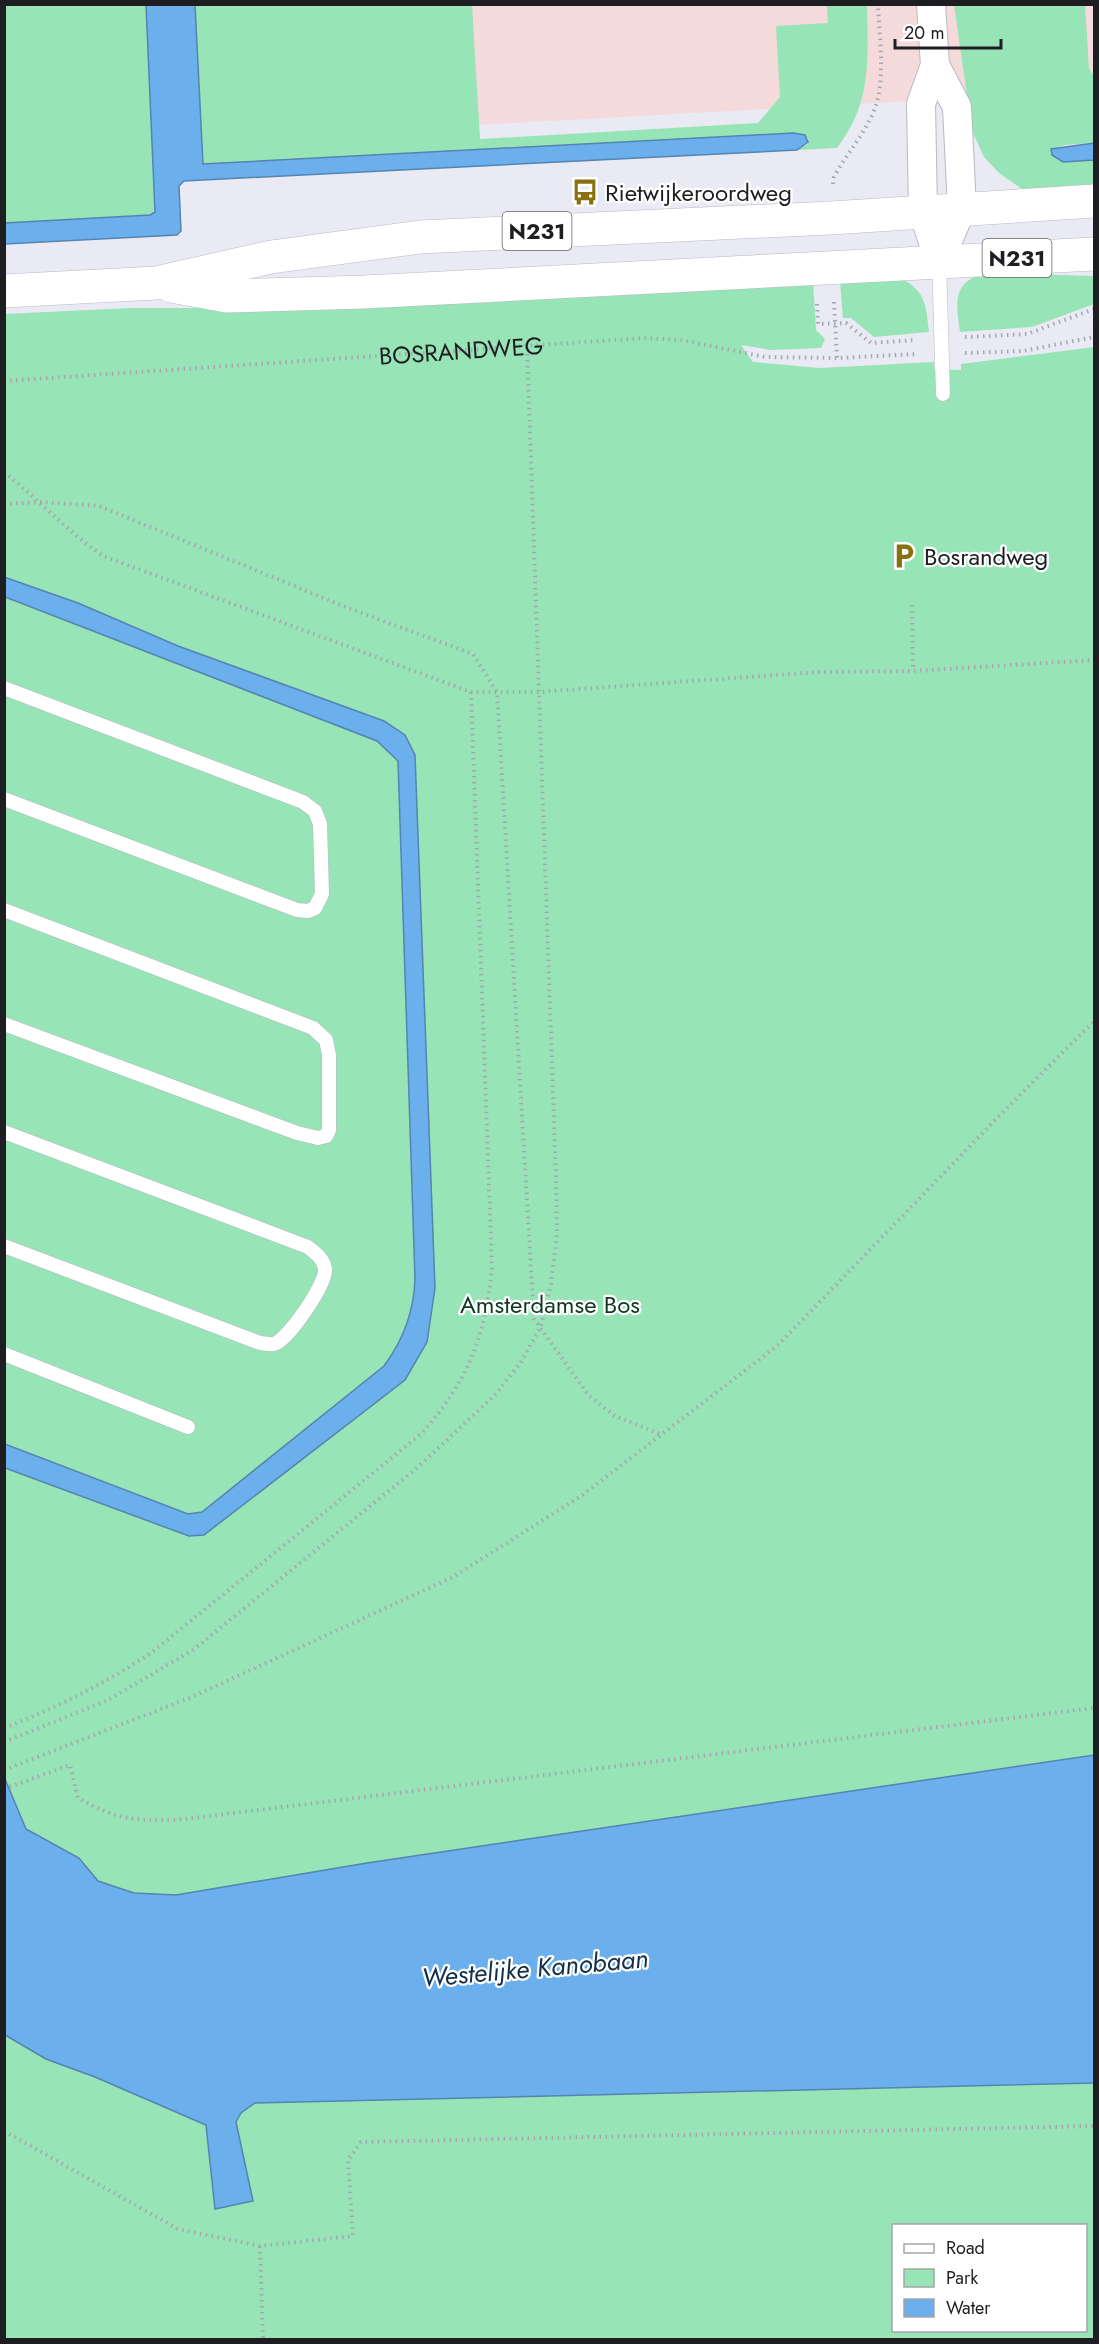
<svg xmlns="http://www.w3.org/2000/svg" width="1099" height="2344" viewBox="0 0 1099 2344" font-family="Jost,sans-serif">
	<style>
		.industrial { fill: #f5dadb }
		.green { fill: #97e4b6; fill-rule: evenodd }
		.water { fill: #6bafed; stroke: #5484b0; stroke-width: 1.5 }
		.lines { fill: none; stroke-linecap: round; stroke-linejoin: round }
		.service-casing { stroke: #b9b9c3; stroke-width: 15 }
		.minor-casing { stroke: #b9b9c3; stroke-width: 30 }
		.primary-casing { stroke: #b9b9c3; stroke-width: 34 }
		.path { stroke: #a6a6af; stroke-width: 4; stroke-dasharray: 1.5 4.5; stroke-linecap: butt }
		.service { stroke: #fff; stroke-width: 14 }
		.minor { stroke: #fff; stroke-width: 28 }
		.primary { stroke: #fff; stroke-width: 33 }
		.labels { text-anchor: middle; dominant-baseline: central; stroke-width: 4.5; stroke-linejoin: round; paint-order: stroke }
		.shield { fill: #fff; stroke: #626264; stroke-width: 1.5 }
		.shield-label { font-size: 22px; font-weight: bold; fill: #1e1e22 }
		.poi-label { font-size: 24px; fill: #1e1e22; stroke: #fff; text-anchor: start }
		.street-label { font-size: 24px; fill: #1e1e22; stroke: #fff }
		.park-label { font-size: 24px; fill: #113824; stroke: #fff }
		.water-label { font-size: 26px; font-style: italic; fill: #133049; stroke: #fff }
	</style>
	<rect width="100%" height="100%" fill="#eaeaf5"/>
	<path class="industrial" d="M5 5H1094V91L5 151Z"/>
	<g class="green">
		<path d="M5 5H146L155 210 150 215 5 223Z"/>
		<path d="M195 5H472L480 139 758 123 780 97 776 26 828 23 827 5H867C868 59 872 103 837 148L797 150 808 144V138L793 133 203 164Z"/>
		<path d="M954 5H1085L1089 69 1094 76V143L1065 145 1051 149 1063 162 1094 160V189H1022L999 173 984 157 972 131Z"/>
		<path d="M984 273 1094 276V304L1032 327 960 332C956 303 952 283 984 273Z"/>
		<path d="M901 278C926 292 926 305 929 332L874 337 851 318H843L840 282Z"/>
		<path d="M813 281 816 330 825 339 821 348 771 350 741 345 753 362 819 368 934 362V369L961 370V364L1094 347V2339H5L4 314 130 308H277ZM894 2226H1086V2330H894Z"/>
	</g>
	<g class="water">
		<path d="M146 5H195L203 164 793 133 805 135 808 142 797 150 184 181 179 186 181 231 177 235 5 244V223L150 215 155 212Z"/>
		<path d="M1094 143V160L1063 162 1052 155 1051 149Z"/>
		<path d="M4 577 78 603 178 646 384 721 405 735 415 755 435 1288 427 1342 405 1380 204 1535 189 1536 5 1468V1444L188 1514 202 1512 384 1366C404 1339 414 1312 415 1279L398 761 377 741 5 597Z"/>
		<path d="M1094 1755V2083L255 2103 241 2113 236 2122 253 2201 215 2209 206 2125 95 2077 46 2059 5 2035V1779L26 1829 79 1858 98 1881 134 1893 176 1895 367 1863Z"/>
	</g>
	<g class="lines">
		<g class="service-casing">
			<g id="service">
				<path d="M939 261 943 394"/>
				<path d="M4 688 303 802 315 811 320 824 322 894 315 908 308 911 297 910 4 799"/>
				<path d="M4 910 313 1028 326 1040 329 1055V1130L326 1136 318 1138 297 1133 4 1024"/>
				<path d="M4 1132 308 1247C315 1253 324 1259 325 1269 327 1283 288 1340 274 1344 270 1345 263 1343 260 1343L4 1246"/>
				<path d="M4 1354 188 1427"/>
			</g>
		</g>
		<g class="minor-casing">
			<g id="minor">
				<path d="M931 4 935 65 921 104 923 211 939 261"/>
				<path d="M935 65 957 107 962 208 939 261"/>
			</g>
		</g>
		<g class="primary-casing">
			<g id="primary">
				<path d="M171 286 227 296 364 292 1094 254"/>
				<path d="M4 291 156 283 271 257 420 237 831 218 1094 201"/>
			</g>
		</g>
		<g class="path">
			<path d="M833 184 834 177C847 153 865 134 875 108 886 78 879 36 878 4"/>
			<path d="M834 302 837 358"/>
			<path d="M817 304 818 324 846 323 871 343 916 340"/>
			<path d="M965 337 1027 334 1094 309"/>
			<path d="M965 353 1023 351 1094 337"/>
			<path id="s1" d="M4 381 645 338 681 340 765 357 837 358 918 354"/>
			<path d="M4 472C38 499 67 531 103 556L471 692H538L819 672 913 671 1094 660"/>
			<path d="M4 504 42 502 99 506 348 608 473 654 497 692 534 1319 589 1396 615 1416 660 1434"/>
			<path d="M912 605 913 671"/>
			<path d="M4 1728C56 1708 104 1684 151 1653L421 1434C468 1381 485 1338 492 1268L471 692"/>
			<path d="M4 1742 106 1701 193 1650 417 1468 496 1394 521 1362 541 1326 551 1284 557 1234 556 1179 527 347"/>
			<path d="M4 1770 192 1697 453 1577 581 1496 777 1346 1003 1112 1094 1021"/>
			<path d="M4 1789 70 1765 78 1798C115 1819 134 1821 176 1820L1094 1708"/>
			<path d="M4 2131 178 2229 260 2246 353 2236 348 2160 361 2142 1094 2126"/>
			<path d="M260 2246 263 2340"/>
		</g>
		<use href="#service" class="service"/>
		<use href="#minor" class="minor"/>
		<use href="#primary" class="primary"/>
	</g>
	<defs>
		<g id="bus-bare" transform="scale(2.07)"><path d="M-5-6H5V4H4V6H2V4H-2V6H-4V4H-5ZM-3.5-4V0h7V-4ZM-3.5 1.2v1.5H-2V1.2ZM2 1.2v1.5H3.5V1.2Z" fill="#887010" stroke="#fff" stroke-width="2.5" paint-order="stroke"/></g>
		<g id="parking-bare" transform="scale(2.07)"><path d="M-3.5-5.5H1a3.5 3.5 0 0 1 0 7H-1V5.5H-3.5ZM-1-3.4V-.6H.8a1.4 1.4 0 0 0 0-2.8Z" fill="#887010" stroke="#fff" stroke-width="2.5" paint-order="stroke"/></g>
	</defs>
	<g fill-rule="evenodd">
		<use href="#bus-bare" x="585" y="192"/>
		<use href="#parking-bare" x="904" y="556"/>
	</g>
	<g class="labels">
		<g class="shield">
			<rect x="502.5" y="212" width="69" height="38" rx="4.5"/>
			<rect x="982.5" y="239" width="69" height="38" rx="4.5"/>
		</g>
		<g class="shield-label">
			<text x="537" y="231">N231</text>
			<text x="1017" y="258">N231</text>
		</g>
		<g class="poi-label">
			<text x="605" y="192">Rietwijkeroordweg</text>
			<text x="924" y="556">Bosrandweg</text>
		</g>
		<g class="street-label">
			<text stroke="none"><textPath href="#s1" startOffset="458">BOSRANDWEG</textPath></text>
		</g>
		<g class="park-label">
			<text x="550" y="1304">Amsterdamse Bos</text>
		</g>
		<g class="water-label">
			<text transform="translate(535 1968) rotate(-5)">Westelijke Kanobaan</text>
		</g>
	</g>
	<rect width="1099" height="2344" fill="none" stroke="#1e1e22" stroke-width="12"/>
	<rect x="892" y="2224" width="195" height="108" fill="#ffffff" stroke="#a5a5a7" stroke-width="1.5"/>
	<rect x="904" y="2244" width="30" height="9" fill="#ffffff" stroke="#a5a5a7" stroke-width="1.5"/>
	<text x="946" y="2254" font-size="18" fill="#1e1e22">Road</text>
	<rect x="904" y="2269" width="30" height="18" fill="#97e4b6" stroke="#a5a5a7" stroke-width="1.5"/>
	<text x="946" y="2284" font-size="18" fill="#1e1e22">Park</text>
	<rect x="904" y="2299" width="30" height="18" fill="#6bafed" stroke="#a5a5a7" stroke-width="1.5"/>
	<text x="946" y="2314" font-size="18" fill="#1e1e22">Water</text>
	<path d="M895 39v9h106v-9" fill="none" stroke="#1e1e22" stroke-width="3"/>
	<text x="904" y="39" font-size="18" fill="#1e1e22" stroke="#ffffff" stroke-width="4.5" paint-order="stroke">20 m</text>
</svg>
